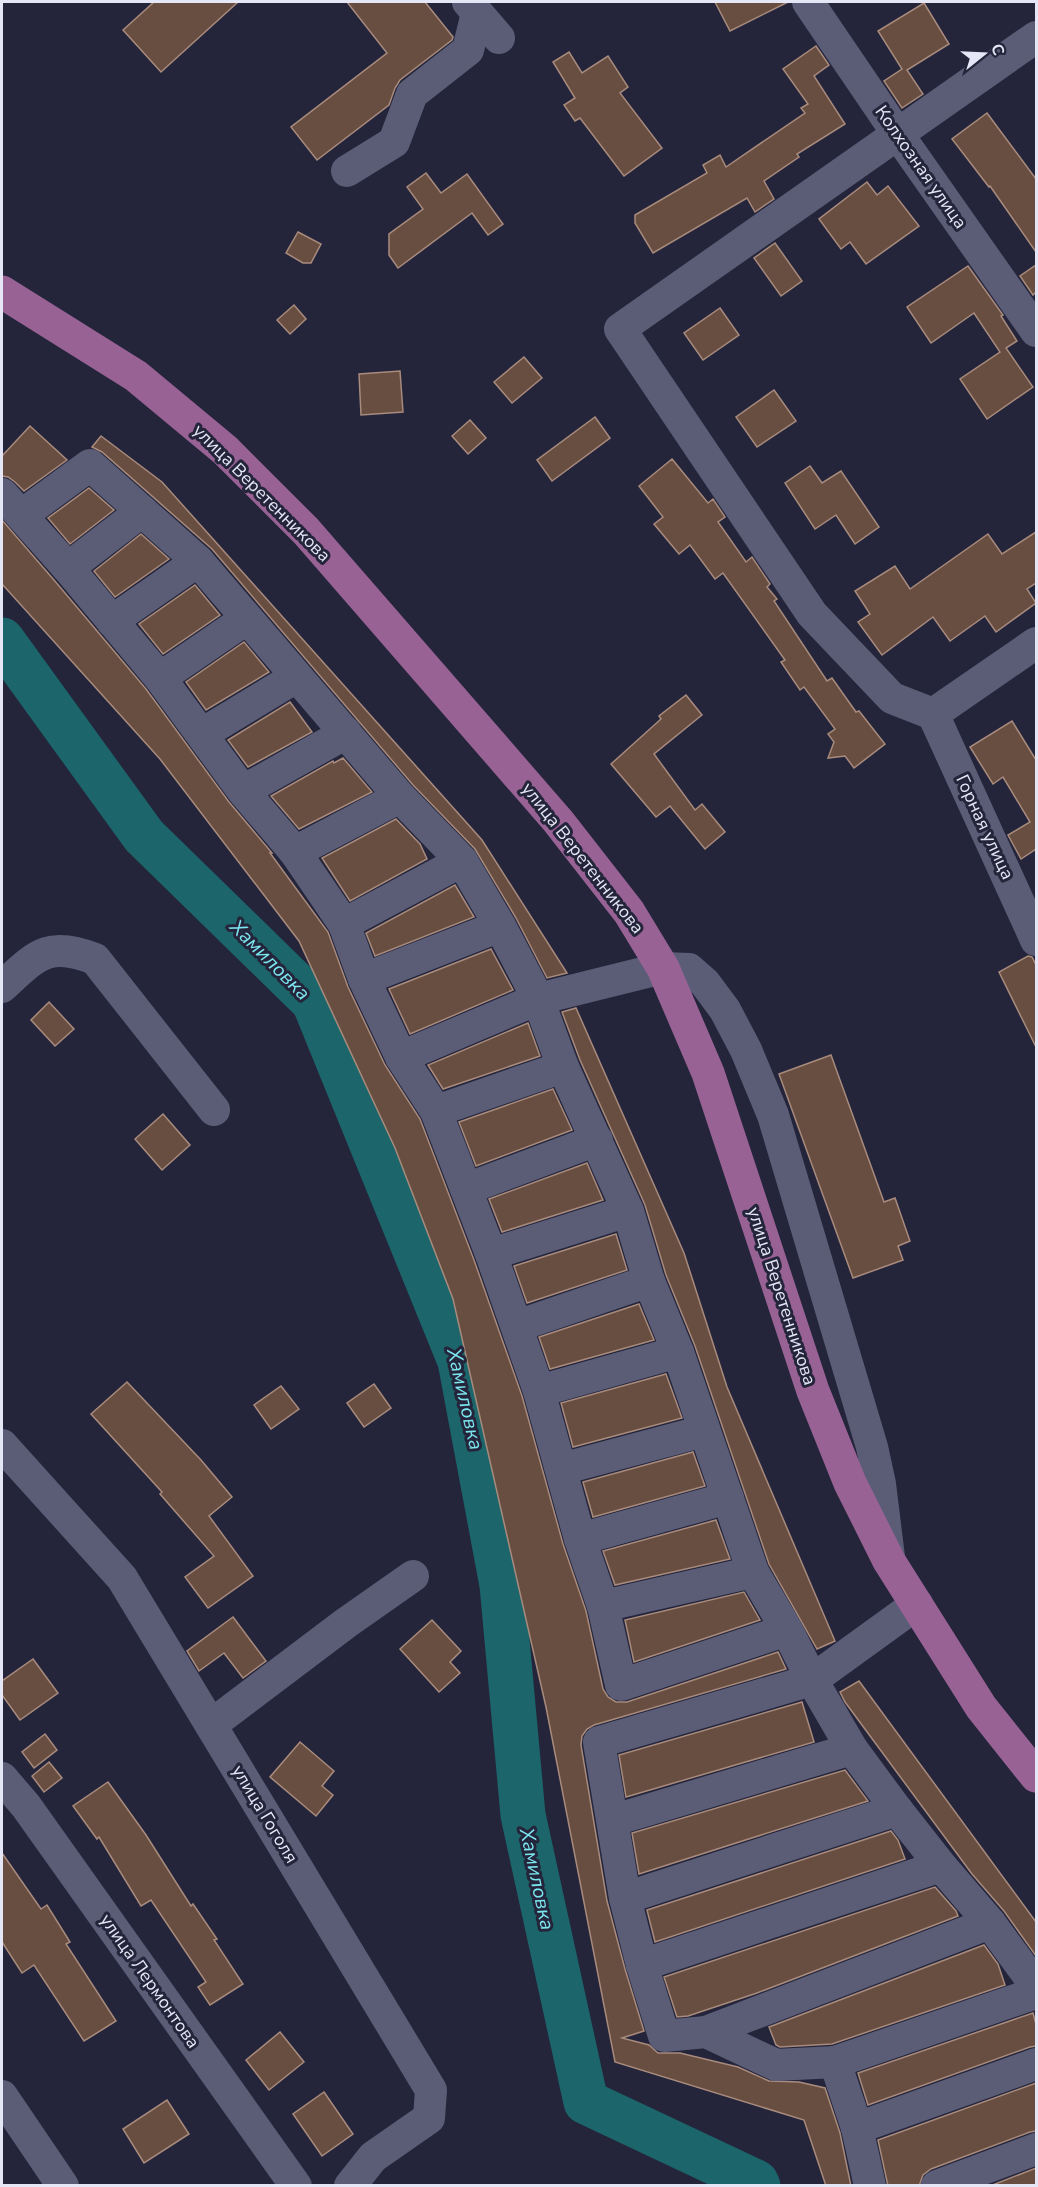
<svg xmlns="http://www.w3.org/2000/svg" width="1038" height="2187" viewBox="0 0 1038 2187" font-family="'Nunito Sans',sans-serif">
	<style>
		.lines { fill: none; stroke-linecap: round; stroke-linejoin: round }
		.river { stroke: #1c656a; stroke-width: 45 }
		.building { fill: #684e41; stroke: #a88b7d; stroke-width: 1.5 }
		.minor { stroke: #5b5d77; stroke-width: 32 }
		.major { stroke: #986295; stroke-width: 33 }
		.labels { text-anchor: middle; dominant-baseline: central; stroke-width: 6; stroke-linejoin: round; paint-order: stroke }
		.street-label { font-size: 18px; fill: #e5e7f6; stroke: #24253b }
		.water-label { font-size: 20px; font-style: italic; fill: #7ce6ef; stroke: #24253b }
	</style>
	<rect width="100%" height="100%" fill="#24253b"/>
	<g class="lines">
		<path class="river" d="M2 640 144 836 314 1002 460 1361 502 1585 523 1815 586 2102 756 2182 758 2186"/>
	</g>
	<g class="building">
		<path d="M154 2H238L161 72 123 30Z"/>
		<path d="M347 2H425L453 37 452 40 400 80 395 88 389 105 317 160 291 127 387 53Z"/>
		<path d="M715 2H788L730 31Z"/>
		<path d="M924 3 949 44 907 70 923 94 902 108 884 81 902 69 878 31Z"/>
		<path d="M816 46 829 65 814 76 845 124 797 154 799 157 764 181 774 199 755 212 747 198 653 253 635 223V215L707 173 703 165 720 155 726 167 805 113 801 108 808 104 783 69Z"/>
		<path d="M569 52 582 73 608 56 628 87 620 93 662 148 624 176 580 118 575 121 564 105 575 98 553 62Z"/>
		<path d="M987 113 1036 179V252L990 186 989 187 952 139Z"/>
		<path d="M426 173 441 193 467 174 503 224 488 235 472 213 398 268 389 255V234L423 209 407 187Z"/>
		<path d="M867 182 877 195 888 186 919 226 866 264 850 242 841 249 819 219Z"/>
		<path d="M298 232 321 244 311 263H303L286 253Z"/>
		<path d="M775 243 802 281 781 296 754 258Z"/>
		<path d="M1036 265V292L1033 295 1020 276Z"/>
		<path d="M968 266 1003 315 1001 316 1017 341 1006 348 1033 387 987 419 960 379 1000 352 974 313 931 343 907 307Z"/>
		<path d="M294 305 306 319 290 334 277 320Z"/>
		<path d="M720 308 739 335 703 360 684 333Z"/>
		<path d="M524 357 542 378 512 403 494 382Z"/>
		<path d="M400 371 403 412 361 415 359 374Z"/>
		<path d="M774 390 796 421 757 447 736 417Z"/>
		<path d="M595 417 610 438 552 481 537 460Z"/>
		<path d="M470 420 486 438 468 454 452 436Z"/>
		<path d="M30 426 67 460 24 491 15 482 8 477 2 476V456Z"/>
		<path d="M101 436 162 482 482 840 567 973 547 978 516 918 475 849 413 785 212 549 102 452 92 447Z"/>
		<path d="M672 459 708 503 713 499 725 517 718 522 746 562 752 557 770 584 767 587 777 599 774 601 827 681 832 678 856 712 859 711 885 744 854 768 845 756 828 758 834 742 828 734 835 729 804 687 800 690 781 662 785 660 723 573 715 579 690 545 679 554 654 524 663 517 639 486Z"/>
		<path d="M810 466 822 483 841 471 879 527 855 544 836 515 815 529 785 483Z"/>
		<path d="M89 488 114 510 70 544 48 518Z"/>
		<path d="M2 520 54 580 146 689 229 802 272 853H270L328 932 348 987 385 1065 420 1119 474 1260 522 1396 563 1544 586 1611 603 1689 608 1697 616 1702H627L778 1652 786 1669 594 1725 587 1729 582 1736 581 1745 607 1901 625 1969 644 2031 622 2038 649 2045 658 2053H680L738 2067 769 2081 799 2082 825 2088 840 2133 851 2186H826L804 2120 615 2062 546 1707 453 1299 395 1148 299 941 160 759 2 584Z"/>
		<path d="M1036 532V583L1027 589 1036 603 996 632 985 616 950 641 933 617 882 655 858 622 870 614 855 591 895 566 910 589 988 534 1002 554Z"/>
		<path d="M141 534 169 559 115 597 94 571Z"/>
		<path d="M195 585 220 615 163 654 139 624Z"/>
		<path d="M244 642 269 672 206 710 186 682Z"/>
		<path d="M686 695 702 715 654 754 695 810 702 804 725 832 705 849 670 806 656 817 611 764 661 719 659 716Z"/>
		<path d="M290 702 312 732 248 767 228 740Z"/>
		<path d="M1012 721 1036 760V849L1021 859 1008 835 1030 822 1003 777 993 784 970 747Z"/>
		<path d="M343 758 372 792 299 829 271 796 333 761 334 763Z"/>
		<path d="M396 819 420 844 427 859 350 901 322 858Z"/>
		<path d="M455 885 474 917 375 956 366 933Z"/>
		<path d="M491 949 513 990 410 1034 389 989Z"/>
		<path d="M1028 956 1032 957 1036 965V1047L999 972Z"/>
		<path d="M49 1002 74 1029 55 1046 31 1020Z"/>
		<path d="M576 1008 684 1253 727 1387 835 1641 817 1649 769 1564 695 1346 666 1275 645 1205 580 1060 562 1012Z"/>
		<path d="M528 1023 540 1056 443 1089 428 1065Z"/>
		<path d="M831 1055 884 1202 895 1198 910 1241 898 1246 903 1260 853 1278 779 1074Z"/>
		<path d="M553 1089 572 1130 476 1166 459 1122Z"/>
		<path d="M163 1114 190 1145 162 1170 135 1139Z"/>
		<path d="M587 1163 603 1200 502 1232 489 1199Z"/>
		<path d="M616 1234 627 1270 527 1303 514 1266Z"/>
		<path d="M639 1304 654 1340 550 1369 539 1337Z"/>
		<path d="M666 1374 682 1418 573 1447 561 1403Z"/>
		<path d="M127 1382 201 1460 232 1497 209 1516 253 1576 208 1608 185 1577 214 1556 160 1494 162 1492 91 1414Z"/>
		<path d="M374 1384 391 1408 364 1427 347 1403Z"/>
		<path d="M281 1386 299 1409 271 1429 254 1405Z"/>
		<path d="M693 1452 705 1486 593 1517 583 1482Z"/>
		<path d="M716 1520 730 1559 615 1585 603 1551Z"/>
		<path d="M744 1592 760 1620 634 1662 625 1620Z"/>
		<path d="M233 1617 266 1661 243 1678 224 1653 199 1671 187 1651Z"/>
		<path d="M432 1620 461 1651 450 1662 460 1673 439 1692 400 1649Z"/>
		<path d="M33 1659 58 1693 20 1720 2 1695V1681Z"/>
		<path d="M859 1681 1036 1922V1956L1004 1911 972 1874 845 1702 840 1692Z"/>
		<path d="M802 1702 814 1742 626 1797 619 1755Z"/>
		<path d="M45 1734 57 1750 34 1768 22 1752Z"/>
		<path d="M300 1742 334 1771 322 1786 333 1795 316 1816 270 1777Z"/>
		<path d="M49 1762 62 1778 44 1792 32 1776Z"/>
		<path d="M845 1770 868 1801 639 1874 632 1833Z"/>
		<path d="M108 1782 146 1835 191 1906 193 1904 217 1939 214 1940 243 1984 210 2005 198 1987 206 1982 151 1900 141 1906 99 1837 97 1839 73 1806Z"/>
		<path d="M891 1831 898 1840 905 1859 655 1942 647 1910Z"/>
		<path d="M2 1853 41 1909 47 1905 70 1942 66 1944 116 2021 84 2041 34 1965 22 1973 2 1942Z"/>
		<path d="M935 1887 956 1911 958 1916 757 1993 688 2016 677 2017 664 1977Z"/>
		<path d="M984 1945 998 1964 1005 1985 832 2044 780 2047 776 2045 769 2027Z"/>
		<path d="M1033 2013 1036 2024V2046L1030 2047 868 2105 858 2073Z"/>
		<path d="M280 2032 304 2062 269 2090 246 2060Z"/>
		<path d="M1036 2083V2131L1030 2132 931 2169 923 2175 919 2186H888L878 2140Z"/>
		<path d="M324 2092 353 2134 322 2156 293 2114Z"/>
		<path d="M167 2100 189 2134 144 2163 123 2129Z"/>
		<path d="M1036 2168V2186H990Z"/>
	</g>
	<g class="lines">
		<g class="minor">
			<path d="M468 2 499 38"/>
			<path d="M808 2 897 133 1036 331"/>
			<path d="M347 171 394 142 412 94 468 50 477 13"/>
			<path d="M2 494 68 568 160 678 243 791 295 852 344 924 364 979 401 1057 436 1111 491 1254 539 1391 580 1539 603 1606 621 1685 787 1630"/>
			<path d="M22 515 90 465 198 561 400 797 462 861 500 926 538 999 563 1067 628 1211 649 1281 678 1352 753 1572 787 1630 812 1680 852 1749 897 1810 941 1866 990 1923 1036 1986"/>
			<path d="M68 568 142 511"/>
			<path d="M112 621 198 561"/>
			<path d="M160 678 246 619"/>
			<path d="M933 714 892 698 812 614 620 329 1036 37"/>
			<path d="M933 714 1036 940"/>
			<path d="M933 714 1036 643"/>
			<path d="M202 734 296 677"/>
			<path d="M243 791 346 733"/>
			<path d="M295 852 400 797"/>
			<path d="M344 924 462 861"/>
			<path d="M364 979 500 926"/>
			<path d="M2 987C36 956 47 940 95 959L214 1110"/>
			<path d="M401 1057 538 999 663 968 689 969 705 983 725 1010 746 1050 773 1115 872 1447 880 1484 889 1557"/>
			<path d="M436 1111 563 1067"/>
			<path d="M466 1189 597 1140"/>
			<path d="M491 1254 628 1211"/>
			<path d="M517 1326 649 1281"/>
			<path d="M539 1391 678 1352"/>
			<path d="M2 1445 122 1578 431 2090 429 2118 373 2157 350 2186"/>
			<path d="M561 1469 704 1431"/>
			<path d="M580 1539 728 1498"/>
			<path d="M603 1606 753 1572"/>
			<path d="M211 1725 346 1623 413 1576"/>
			<path d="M2 1778 26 1806 296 2186"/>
			<path d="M614 1820 852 1749"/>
			<path d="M625 1898 897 1810"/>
			<path d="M642 1965 941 1866"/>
			<path d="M706 2032 990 1923"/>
			<path d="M835 2062 1036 1993"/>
			<path d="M2 2096 63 2186"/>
			<path d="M857 2128 1036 2064"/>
			<path d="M870 2186 857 2128 835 2062 776 2065 706 2032 664 2036 642 1965 625 1898 599 1742 812 1680 917 1604"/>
			<path d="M937 2186 1036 2149"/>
		</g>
		<path class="major" d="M2 292 136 376 225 450 306 531 558 821 629 912 663 968 708 1073 813 1391 850 1483 889 1561 981 1707 1036 1776"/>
	</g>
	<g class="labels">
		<g class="street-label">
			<text transform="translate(921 167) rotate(55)">Колхозная улица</text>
			<text transform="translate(262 493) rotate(45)">улица Веретенникова</text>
			<text transform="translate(985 827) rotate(65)">Горная улица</text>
			<text transform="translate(583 858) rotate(52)">улица Веретенникова</text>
			<text transform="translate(782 1296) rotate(72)">улица Веретенникова</text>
			<text transform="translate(265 1814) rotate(59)">улица Гоголя</text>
			<text transform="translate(150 1981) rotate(55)">улица Лермонтова</text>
		</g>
		<g class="water-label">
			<text transform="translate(270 960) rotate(45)">Хамиловка</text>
			<text transform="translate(465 1399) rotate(77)">Хамиловка</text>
			<text transform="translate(537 1879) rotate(78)">Хамиловка</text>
		</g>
	</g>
	<rect width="1038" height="2187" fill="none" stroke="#e5e7f6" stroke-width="6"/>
	<g transform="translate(984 54) rotate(72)" stroke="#24253b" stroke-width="4.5" paint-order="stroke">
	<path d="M0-4.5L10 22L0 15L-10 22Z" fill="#e5e7f6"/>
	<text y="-9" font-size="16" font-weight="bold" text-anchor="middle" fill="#e5e7f6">С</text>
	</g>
</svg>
